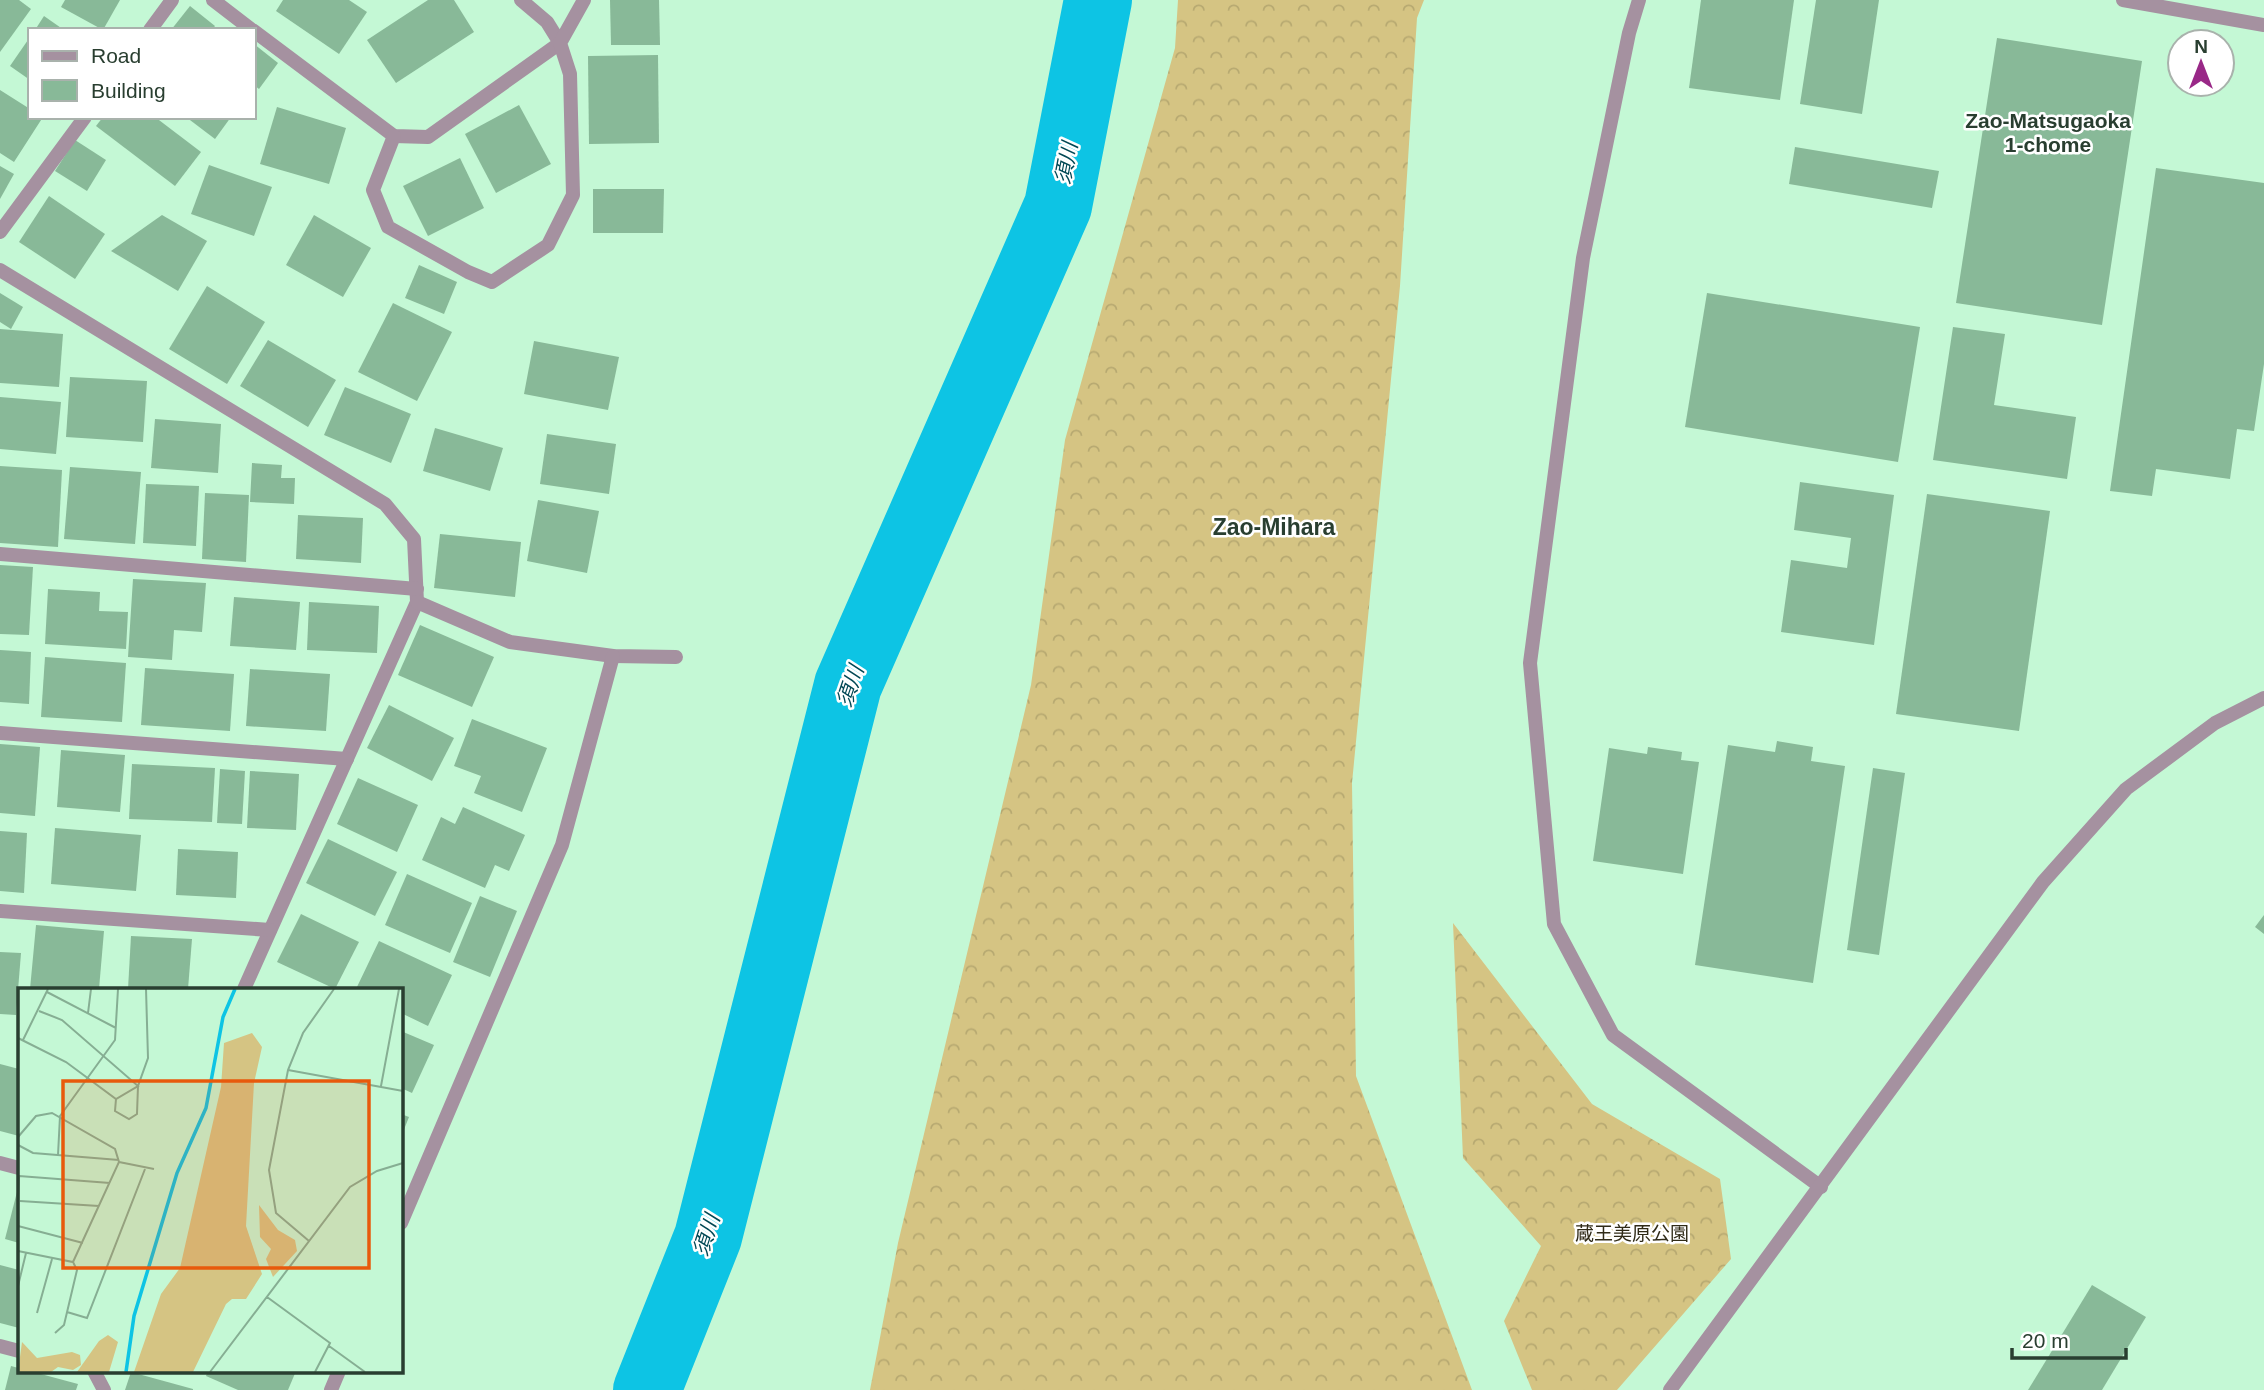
<svg xmlns="http://www.w3.org/2000/svg" width="2264" height="1390" viewBox="0 0 2264 1390" font-family="Helvetica,'Noto Sans JP',sans-serif">
	<style>
		.forest { fill: url(#forest-crowns) }
		.lines { fill: none; stroke-linecap: round; stroke-linejoin: round }
		.river { stroke: #0dc4e4; stroke-width: 68 }
		.building { fill: #88b998 }
		.service { stroke: #a591a0; stroke-width: 14 }
		.minor { stroke: #a591a0; stroke-width: 14 }
		.tertiary { stroke: #a591a0; stroke-width: 14 }
		.labels { text-anchor: middle; dominant-baseline: central; stroke-width: 5; stroke-linejoin: round; paint-order: stroke }
		.park-label { font-size: 19px; fill: #302b18; stroke: #fff }
		.neighbourhood-label { font-size: 21px; font-weight: bold; fill: #293e30; stroke: #fff }
		.water-label { font-size: 21px; font-style: italic; fill: #014855; stroke: #fff }
		.quarter-label { font-size: 23px; font-weight: bold; fill: #293e30; stroke: #fff }
		.inset-river { fill: none; stroke: #0dc4e4; stroke-width: 3.5 }
		.inset-road { fill: none; stroke: #86ae93; stroke-width: 2 }
		.view { fill: #e8590c; fill-opacity: 0.15; stroke: #e8590c; stroke-width: 3.5 }
		.inset-edge { fill: none; stroke: #293e30; stroke-width: 3.5 }
	</style>
	<defs>
		<pattern id="forest-crowns" width="20" height="18" patternUnits="userSpaceOnUse" patternTransform="scale(1.75)"><rect width="20" height="18" fill="#d5c483"/><path d="M2 6a3 3 0 1 1 6 0M12 15a3 3 0 1 1 6 0" fill="none" stroke="#b7a971"/></pattern>
	</defs>
	<rect width="100%" height="100%" fill="#c4f8d5"/>
	<g class="forest">
		<path d="M1178 0H1424L1417 18 1400 286 1352 783 1356 1076 1472 1390H870L898 1243 1031 685 1065 440 1175 48Z"/>
		<path d="M1453 923 1592 1104 1720 1179 1731 1259 1617 1390H1532L1504 1321 1541 1246 1463 1158Z"/>
	</g>
	<g class="lines">
		<path class="river" d="M647 1390 708 1237 848 685 1058 206 1098 0"/>
	</g>
	<g class="building">
		<path d="M0 0H19L31 9 0 52Z"/>
		<path d="M65 0H120L103 30 61 7Z"/>
		<path d="M283 0H349L367 12 339 54 276 11Z"/>
		<path d="M428 0H454L474 32 396 83 367 40Z"/>
		<path d="M610 0H659L660 45H611Z"/>
		<path d="M1701 0H1794L1780 100 1689 88Z"/>
		<path d="M1816 0H1879L1862 114 1800 104Z"/>
		<path d="M190 6 215 26 212 30H171Z"/>
		<path d="M44 16 64 30H35Z"/>
		<path d="M30 37V80L10 66Z"/>
		<path d="M1997 38 2142 61 2102 325 1956 303Z"/>
		<path d="M254 44 278 63 259 89 254 85Z"/>
		<path d="M658 55 659 143 589 144 588 56Z"/>
		<path d="M0 90 30 109V117H43L14 162 0 153Z"/>
		<path d="M519 105 551 164 496 193 465 134Z"/>
		<path d="M277 107 346 128 329 184 260 164Z"/>
		<path d="M103 117H155L201 152 175 186 96 126Z"/>
		<path d="M186 117H231L215 139Z"/>
		<path d="M75 140 106 160 87 191 55 171Z"/>
		<path d="M1795 147 1939 171 1932 208 1789 184Z"/>
		<path d="M460 158 484 208 428 236 403 186Z"/>
		<path d="M209 165 272 187 254 236 191 214Z"/>
		<path d="M0 166 14 174 0 199Z"/>
		<path d="M2156 168 2264 183V364L2254 431 2237 429 2230 479 2156 469 2152 496 2110 491Z"/>
		<path d="M593 189H664L663 233H593Z"/>
		<path d="M49 196 105 234 75 279 19 242Z"/>
		<path d="M162 215 207 241 178 291 111 251Z"/>
		<path d="M314 215 371 248 343 297 286 265Z"/>
		<path d="M419 265 457 282 444 314 405 298Z"/>
		<path d="M207 286 265 322 227 384 169 349Z"/>
		<path d="M0 293 23 307 11 329 0 322Z"/>
		<path d="M1707 293 1920 327 1898 462 1685 427Z"/>
		<path d="M393 303 452 332 417 401 358 372Z"/>
		<path d="M1953 327 2005 334 1994 405 2076 417 2067 479 1933 460Z"/>
		<path d="M0 329 63 334 59 387 0 383Z"/>
		<path d="M268 340 336 380 308 427 240 386Z"/>
		<path d="M534 341 619 357 608 410 524 394Z"/>
		<path d="M70 377 147 381 143 442 66 437Z"/>
		<path d="M345 387 411 414 391 463 324 435Z"/>
		<path d="M0 397 61 402 56 454 0 449Z"/>
		<path d="M155 419 221 424 218 473 151 468Z"/>
		<path d="M435 428 503 448 490 491 423 471Z"/>
		<path d="M547 434 616 444 609 494 540 484Z"/>
		<path d="M252 463 282 465 281 478H295L294 504 250 502Z"/>
		<path d="M0 466 62 470 58 547 0 543Z"/>
		<path d="M70 467 141 472 135 544 64 539Z"/>
		<path d="M1800 482 1894 495 1874 645 1781 632 1791 560 1847 568 1851 538 1794 530Z"/>
		<path d="M146 484 199 486 196 546 143 543Z"/>
		<path d="M205 493 249 495 246 562 202 559Z"/>
		<path d="M1927 494 2050 511 2019 731 1896 714Z"/>
		<path d="M538 500 599 511 587 573 527 561Z"/>
		<path d="M298 515 363 518 361 563 296 559Z"/>
		<path d="M440 534 521 542 515 597 434 588Z"/>
		<path d="M0 565 33 567 29 635 0 634Z"/>
		<path d="M133 579 206 583 202 632 174 630 172 660 128 657Z"/>
		<path d="M48 589 100 592 99 611 128 612 126 649 45 644Z"/>
		<path d="M234 597 300 602 296 650 230 646Z"/>
		<path d="M309 602 379 606 377 653 307 650Z"/>
		<path d="M420 625 494 657 472 707 398 675Z"/>
		<path d="M0 650 31 652 29 704 0 702Z"/>
		<path d="M45 657 126 663 122 722 41 717Z"/>
		<path d="M145 668 234 674 230 731 141 725Z"/>
		<path d="M250 669 330 674 326 731 246 726Z"/>
		<path d="M389 705 454 738 432 781 367 748Z"/>
		<path d="M472 719 547 748 522 812 474 793 481 776 454 766Z"/>
		<path d="M1777 741 1813 747 1811 761 1845 766 1813 983 1695 965 1728 745 1775 752Z"/>
		<path d="M0 744 40 747 35 816 0 813Z"/>
		<path d="M1648 747 1682 752 1681 760 1699 762 1683 874 1593 861 1609 748 1647 754Z"/>
		<path d="M61 750 125 755 120 812 57 807Z"/>
		<path d="M132 764 215 768 212 822 129 819Z"/>
		<path d="M1873 768 1905 773 1879 955 1847 950Z"/>
		<path d="M220 769 245 771 242 824 217 823Z"/>
		<path d="M250 771 299 774 296 830 247 828Z"/>
		<path d="M358 778 418 805 397 852 337 824Z"/>
		<path d="M463 807 525 835 509 871 495 865 485 888 422 860 441 817 455 824Z"/>
		<path d="M55 828 141 835 136 891 51 884Z"/>
		<path d="M0 831 27 833 24 893 0 891Z"/>
		<path d="M328 839 397 872 375 916 306 883Z"/>
		<path d="M178 849 238 852 236 898 176 895Z"/>
		<path d="M407 874 472 903 450 953 385 925Z"/>
		<path d="M480 896 517 911 490 977 453 962Z"/>
		<path d="M301 914 359 942 335 989 277 962Z"/>
		<path d="M2264 915V934L2255 927Z"/>
		<path d="M36 925 104 931 99 989H30Z"/>
		<path d="M131 936 192 939 188 989H128Z"/>
		<path d="M379 941 452 975 428 1026 401 1013V989H356Z"/>
		<path d="M0 952 21 953 16 1015 0 1014Z"/>
		<path d="M401 1031 434 1045 412 1093 401 1088Z"/>
		<path d="M0 1064 19 1069V1136L0 1131Z"/>
		<path d="M401 1114 409 1117 401 1137Z"/>
		<path d="M18 1188H19V1243L5 1239Z"/>
		<path d="M0 1265 19 1270V1328L0 1323Z"/>
		<path d="M2092 1285 2146 1317 2102 1390H2028Z"/>
		<path d="M11 1366 78 1384 76 1390H5Z"/>
		<path d="M208 1371H296L288 1390H238L206 1376Z"/>
		<path d="M131 1372 193 1389V1390H125Z"/>
	</g>
	<g class="lines">
		<g class="service">
			<path d="M213 0 252 30"/>
			<path d="M254 31 394 136 428 137 560 43 547 22 521 0"/>
			<path d="M394 136 373 190 388 227 468 272 492 282 548 245 573 195 570 74 560 43 584 0"/>
			<path d="M0 270 385 504 414 539 417 602 244 989"/>
			<path d="M0 554 417 589"/>
			<path d="M417 602 510 642 613 656 676 657"/>
			<path d="M0 733 347 759"/>
			<path d="M0 911 270 930"/>
			<path d="M0 1163 19 1168"/>
			<path d="M401 1223 562 845 613 656"/>
			<path d="M0 1346 19 1351"/>
			<path d="M94 1371 104 1390"/>
			<path d="M331 1390 339 1371"/>
		</g>
		<g class="minor">
			<path d="M1639 0 1629 33 1583 258 1530 663 1554 924 1613 1035 1821 1187"/>
			<path d="M2123 0 2264 25"/>
			<path d="M150 30 172 0"/>
			<path d="M0 232 85 117"/>
		</g>
		<path class="tertiary" d="M1670 1390 2043 882 2126 789 2215 723 2264 698"/>
	</g>
	<g class="labels">
		<g class="park-label">
			<text x="1632" y="1233">蔵王美原公園</text>
		</g>
		<g class="neighbourhood-label">
			<text x="2048" y="120">Zao-Matsugaoka<tspan x="2048" dy="24">1-chome</tspan></text>
		</g>
		<g class="water-label">
			<text transform="translate(1066 163) rotate(-79)">須川</text>
			<text transform="translate(850 686) rotate(-71)">須川</text>
			<text transform="translate(706 1235) rotate(-72)">須川</text>
		</g>
		<g class="quarter-label">
			<text x="1274" y="527">Zao-Mihara</text>
		</g>
	</g>
	<g transform="translate(18 988)">
		<rect width="385" height="385" fill="#c4f8d5"/>
		<path d="M234 45 244 59 236 95 228 238 244 286 228 311H214L208 316 175 384H116L143 306 162 280 203 99 206 55ZM241 217 260 242 277 252 279 263 255 289 248 271 253 261 242 249ZM90 347 100 354 91 384H59L81 353ZM4 354 19 370 54 364 62 367 63 377 55 382 40 379 33 384H0Z" fill="#d5c483"/>
		<path class="inset-river" d="M108 384 116 328 159 185 188 120 205 29 217 1"/>
		<path class="inset-road" d="M29 4 98 40M70 25 73 1M0 50 48 74 98 111 120 98 44 32 21 23M5 52 30 1M270 82 385 103M363 98 381 1M98 111 97 123 111 131 119 126 120 98 130 70 128 1M0 149 18 128 34 125 97 161 101 174 55 274 0 263M0 157 15 165 101 172M40 167 42 128 97 52 100 1M101 174 136 181M1 188 92 195M2 213 81 218M0 218 1 188M0 238 65 255M291 253 258 225 251 182 270 82 285 45 316 1M0 298 8 265M249 309 312 355 297 384M49 324 69 330 127 181M19 325 34 271M37 345 46 337 59 282 55 274M311 358 347 384M192 384 332 199 359 183 385 175"/>
		<path class="view" d="M45 93H351V280H45Z"/>
		<rect width="385" height="385" class="inset-edge"/>
	</g>
	<rect x="28" y="28" width="228" height="91" fill="#ffffff" stroke="#a9b2ac" stroke-width="2"/>
	<rect x="42" y="51" width="35" height="10" fill="#a591a0" stroke="#a9b2ac" stroke-width="2"/>
	<text x="91" y="63" font-size="21" fill="#293e30">Road</text>
	<rect x="42" y="80" width="35" height="21" fill="#88b998" stroke="#a9b2ac" stroke-width="2"/>
	<text x="91" y="98" font-size="21" fill="#293e30">Building</text>
	<g transform="translate(2201 63)"><circle r="33" fill="#ffffff" stroke="#a9b2ac" stroke-width="2"/>
	<path d="M0-5L12 26L0 18L-12 26Z" fill="#992887"/>
	<text y="-10" font-size="19" font-weight="bold" text-anchor="middle" fill="#293e30">N</text>
	</g>
	<path d="M2012 1348v10h114v-10" fill="none" stroke="#293e30" stroke-width="3.5"/>
	<text x="2022" y="1348" font-size="21" fill="#293e30" stroke="#ffffff" stroke-width="5" paint-order="stroke">20 m</text>
</svg>
